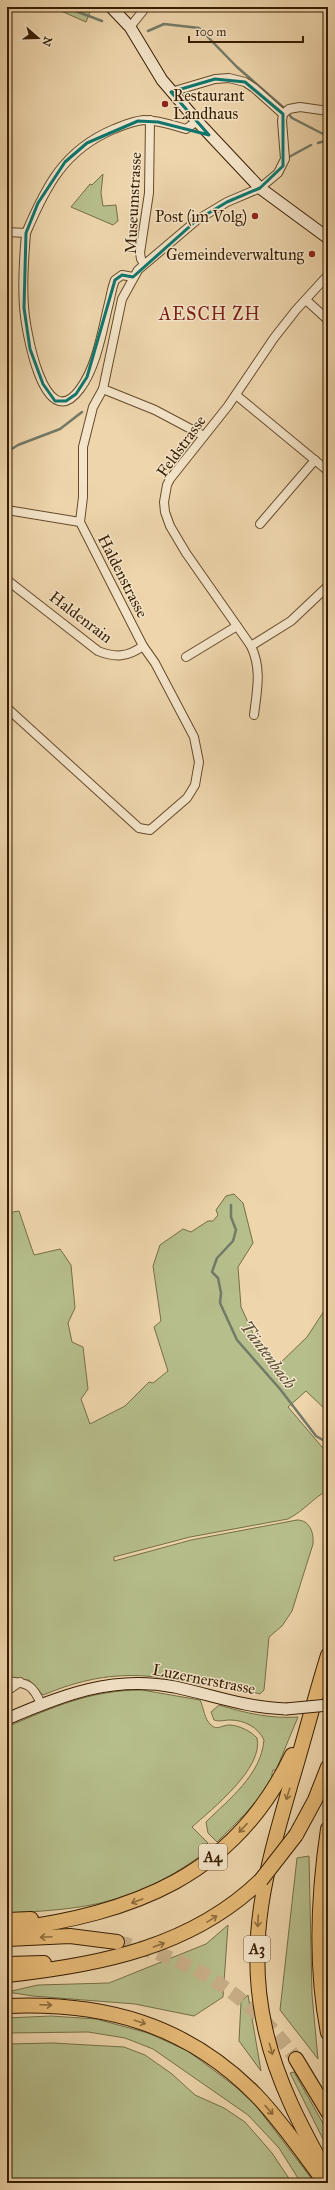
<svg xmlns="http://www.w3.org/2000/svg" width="335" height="2190" viewBox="0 0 335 2190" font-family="'IM FELL Great Primer',serif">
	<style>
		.green { fill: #b6be8c; stroke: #766e46 }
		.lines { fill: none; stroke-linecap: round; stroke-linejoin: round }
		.stream { stroke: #727a68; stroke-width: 2.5 }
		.highway-tunnel { stroke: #c9b08a; stroke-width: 14; stroke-dasharray: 14 7; stroke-linecap: butt }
		.street-casing { stroke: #654b2b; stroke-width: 10 }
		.secondary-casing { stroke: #371d00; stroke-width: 13 }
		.highway-casing { stroke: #371d00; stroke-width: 16 }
		.street { stroke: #f4e4c9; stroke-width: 8 }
		.secondary { stroke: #f4e4c9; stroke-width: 11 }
		.highway { stroke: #e7ba76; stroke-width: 14 }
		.secondary-bridge-casing { stroke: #371d00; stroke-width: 13; stroke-linecap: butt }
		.highway-bridge-casing { stroke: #371d00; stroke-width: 16; stroke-linecap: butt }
		.secondary-bridge { stroke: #f4e4c9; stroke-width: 11 }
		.highway-bridge { stroke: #e7ba76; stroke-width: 14 }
		.oneway { stroke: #8f6c3b }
		.marked { fill: none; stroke: #0f766e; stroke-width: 3; stroke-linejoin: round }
		.poi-dot { fill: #8f2418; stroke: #f4e4c9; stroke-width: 1.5 }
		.labels { text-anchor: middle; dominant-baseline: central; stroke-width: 3; stroke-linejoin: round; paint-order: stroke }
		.shield { fill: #f4e4c9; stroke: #70593c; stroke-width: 1 }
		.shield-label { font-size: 15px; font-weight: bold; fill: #371d00 }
		.poi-label { font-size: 16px; fill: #371d00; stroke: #f4e4c9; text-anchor: end }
		.street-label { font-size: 16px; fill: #371d00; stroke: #f4e4c9 }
		.water-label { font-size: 17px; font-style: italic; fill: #554c34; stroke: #f4e4c9 }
		.quarter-label { font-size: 18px; letter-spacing: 1px; fill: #7a1f14; stroke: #f4e4c9 }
	</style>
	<rect width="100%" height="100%" fill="#eed5ac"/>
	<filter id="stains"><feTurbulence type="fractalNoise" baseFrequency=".005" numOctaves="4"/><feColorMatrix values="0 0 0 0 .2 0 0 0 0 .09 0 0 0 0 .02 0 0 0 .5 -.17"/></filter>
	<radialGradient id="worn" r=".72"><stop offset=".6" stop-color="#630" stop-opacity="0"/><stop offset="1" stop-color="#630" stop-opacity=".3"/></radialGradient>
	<g class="green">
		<path d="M52 7H83L90 12 86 22Z"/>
		<path d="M103 174 101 193 103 206 116 205 118 221 113 225 71 207 90 184 92 185Z"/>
		<path d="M234 1194 243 1203 253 1243 238 1267 241 1307 256 1340 275 1368 307 1337 328 1305V1412L306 1391 288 1407 328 1454V1490C313 1498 305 1510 288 1519L190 1537 114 1557V1561L191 1540 297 1520C310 1520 314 1533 313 1544L292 1611 282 1626 269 1637 264 1690 260 1694 205 1679 201 1685C141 1671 101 1671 43 1695L29 1680 7 1679V1213L19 1211 34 1255 60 1249 71 1265 75 1308 68 1323 72 1342 83 1347 88 1389 81 1399 90 1424 125 1406 149 1382 153 1383 168 1371 154 1327 161 1321 153 1266 160 1245 183 1229 191 1232 208 1221H213L218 1215 216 1210 226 1196Z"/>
		<path d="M142 1690 200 1700C204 1708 204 1719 211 1725 217 1731 222 1725 229 1725 238 1725 251 1731 257 1738 264 1768 212 1809 192 1827L208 1843 199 1852 202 1855C183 1868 165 1880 144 1889 102 1908 52 1911 7 1913V1727C53 1707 91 1690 142 1690Z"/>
		<path d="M219 1705C245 1713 271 1719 298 1717L276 1770H273C271 1774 273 1775 271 1779 258 1803 236 1823 217 1842L208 1833 206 1822C229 1799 261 1775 264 1740 258 1727 244 1720 230 1720 224 1720 220 1722 214 1720L211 1712Z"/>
		<path d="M309 1856 312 1995 318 2059 280 2010 297 1858Z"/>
		<path d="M228 1925 223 1997 194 2016 135 2004 33 1996 7 1992 38 1985 109 1983 206 1944Z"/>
		<path d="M248 1995 261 2071 239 2041 241 2002Z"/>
		<path d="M51 2016 96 2019 148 2033 188 2051 236 2087 257 2107 315 2183H301L279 2148 248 2115 153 2049 125 2038 88 2032 7 2033V2018Z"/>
		<path d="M52 2043 124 2047 145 2055 172 2074 195 2095 224 2108 245 2122 272 2153 292 2183H7V2044Z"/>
		<path d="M294 2072 328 2132V2149L290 2073Z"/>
	</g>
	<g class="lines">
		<g class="stream">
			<path d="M65 7 102 21"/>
			<path d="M148 31 164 24 199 28 237 67 283 107 292 118 327 136 328 140"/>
			<path d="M318 143 328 140"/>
			<path d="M289 157 311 145"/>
			<path d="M7 452 18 445 60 429 82 412"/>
			<path d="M231 1205V1217L236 1230 233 1241 217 1258 212 1272 218 1278 221 1293 220 1303 237 1340 280 1389 316 1436 328 1443"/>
		</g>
		<path class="highway-tunnel" d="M117 1942C193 1958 251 1996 296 2059"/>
		<g class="street-casing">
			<g id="street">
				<path d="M130 27 146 7"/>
				<path d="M171 92 215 79 229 78 245 82 254 88 283 114"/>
				<path d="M7 232 26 233C46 186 64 150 114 129 124 125 133 121 144 120 158 120 172 125 186 129L197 121"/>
				<path d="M26 233C24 257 22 282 24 306 25 328 44 438 80 389 97 366 102 331 109 303 111 295 112 287 115 280L122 275 133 277"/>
				<path d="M144 264 141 259 140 253 149 193 150 120"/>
				<path d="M306 300 328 320"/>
				<path d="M103 389 155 410 204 436"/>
				<path d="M236 395 328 471"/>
				<path d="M7 510 80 522"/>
				<path d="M260 524 315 460"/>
				<path d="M7 580 98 651C115 658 128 657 143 646"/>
				<path d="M251 646 291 621 328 586"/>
				<path d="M186 657 237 626"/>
				<path d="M7 708 139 828 150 830 187 798 195 785 199 762 194 737 155 663 143 646 80 522 83 497V447L93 407 103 389 122 299 138 270 197 220 227 202 260 188 278 173 285 159 282 121 283 114 289 109 300 107 328 111"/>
				<path d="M254 715C257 690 262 669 251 646L186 553 170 526 165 512 164 502 167 485 170 479 228 406 274 338 296 310 328 275"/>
				<path d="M7 1681C28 1683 33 1685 41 1704"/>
				<path d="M7 1691 20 1682"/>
			</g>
		</g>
		<g class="secondary-casing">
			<g id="secondary">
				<path d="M111 7 130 27 162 80 197 121 260 188 328 238"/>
				<path d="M7 1719C63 1695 112 1675 175 1687 212 1695 247 1708 286 1709"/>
			</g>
		</g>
		<g class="highway-casing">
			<g id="highway">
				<path d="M328 1655C315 1697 304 1740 291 1783 267 1867 245 1939 265 2028 276 2080 302 2129 328 2175"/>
				<path d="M328 1829C318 1896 315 1966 328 2033"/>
				<path d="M296 1835 315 1800 328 1767"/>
				<path d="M7 1920 31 1919"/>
				<path d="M7 1930C133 1913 234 1877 292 1755"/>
				<path d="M7 1939 70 1936 117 1942"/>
				<path d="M7 1964 44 1963"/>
				<path d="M7 1975C100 1965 192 1947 261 1880"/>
				<path d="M7 2006C104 2002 186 2024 256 2095 280 2120 300 2149 320 2176"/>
				<path d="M296 2059 328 2112"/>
			</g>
		</g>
		<use href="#street" class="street"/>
		<use href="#secondary" class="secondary"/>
		<use href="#highway" class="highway"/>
		<g class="secondary-bridge-casing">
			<path id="secondary-bridge" d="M286 1709 328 1705"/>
		</g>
		<g class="highway-bridge-casing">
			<path id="highway-bridge" d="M261 1880 296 1835"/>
		</g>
		<use href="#secondary-bridge" class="secondary-bridge"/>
		<use href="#highway-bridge" class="highway-bridge"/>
	</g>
	<defs><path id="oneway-shaft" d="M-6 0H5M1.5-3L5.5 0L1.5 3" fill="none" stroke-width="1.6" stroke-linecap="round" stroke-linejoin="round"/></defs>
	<g class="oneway">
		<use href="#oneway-shaft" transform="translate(288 1794) rotate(107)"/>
		<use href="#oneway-shaft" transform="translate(243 1828) rotate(133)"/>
		<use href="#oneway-shaft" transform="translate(137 1901) rotate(160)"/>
		<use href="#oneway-shaft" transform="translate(212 1919) rotate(-32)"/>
		<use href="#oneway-shaft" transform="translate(258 1921) rotate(93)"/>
		<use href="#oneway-shaft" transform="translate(46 1937) rotate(177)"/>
		<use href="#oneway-shaft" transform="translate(159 1945) rotate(-20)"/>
		<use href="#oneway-shaft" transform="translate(46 2005) rotate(2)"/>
		<use href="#oneway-shaft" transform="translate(140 2022) rotate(18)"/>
		<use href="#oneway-shaft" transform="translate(271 2049) rotate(74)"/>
		<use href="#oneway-shaft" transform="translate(269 2110) rotate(49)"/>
	</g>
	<path class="marked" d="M215 79 245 82 283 114V166L260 188 227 202 197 220 133 277 122 275 115 280 87 377 76 394 66 401H55L43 384 30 349 24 308 26 233 38 203 65 162 87 143 138 121 158 122 209 135 171 92Z"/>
	<g class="poi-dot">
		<circle cx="165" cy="104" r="4"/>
		<circle cx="255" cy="216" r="4"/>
		<circle cx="312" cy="254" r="4"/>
	</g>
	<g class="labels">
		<g class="shield">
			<rect x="199" y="1844" width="28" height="26" rx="3"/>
			<rect x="244" y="1936" width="26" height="26" rx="3"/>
		</g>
		<g class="shield-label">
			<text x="213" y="1857">A4</text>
			<text x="257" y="1949">A3</text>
		</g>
		<g class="poi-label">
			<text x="173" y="95" text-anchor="start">Restaurant<tspan x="173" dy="18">Landhaus</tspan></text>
			<text x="247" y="216">Post (im Volg)</text>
			<text x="304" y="254">Gemeindeverwaltung</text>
		</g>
		<g class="street-label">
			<text transform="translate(133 203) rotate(-87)">Museumstrasse</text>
			<text transform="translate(181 446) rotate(-54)">Feldstrasse</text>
			<text transform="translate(123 576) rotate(63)">Haldenstrasse</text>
			<text transform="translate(81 617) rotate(37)">Haldenrain</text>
			<text transform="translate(204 1679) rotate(11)">Luzernerstrasse</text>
		</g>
		<g class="water-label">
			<text transform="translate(268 1355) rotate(53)">Täntenbach</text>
		</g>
		<g class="quarter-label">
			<text x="210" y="314">AESCH ZH</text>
		</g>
	</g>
	<rect width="335" height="2190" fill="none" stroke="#eed5ac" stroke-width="24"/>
	<rect x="8" y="8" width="319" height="2174" fill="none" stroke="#371d00" stroke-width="2"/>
	<rect x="12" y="12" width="311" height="2166" fill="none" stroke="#371d00"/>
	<g transform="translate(38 38) rotate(110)" stroke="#f4e4c9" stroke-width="3" paint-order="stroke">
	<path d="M0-3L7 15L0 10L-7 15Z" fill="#371d00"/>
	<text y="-6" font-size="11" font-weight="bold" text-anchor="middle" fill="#371d00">N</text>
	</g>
	<path d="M189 36v6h114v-6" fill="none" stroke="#371d00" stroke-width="2"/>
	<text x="195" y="36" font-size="12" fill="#371d00" stroke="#f4e4c9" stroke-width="3" paint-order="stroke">100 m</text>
	<rect width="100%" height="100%" filter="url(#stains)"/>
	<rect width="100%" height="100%" fill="url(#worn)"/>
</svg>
